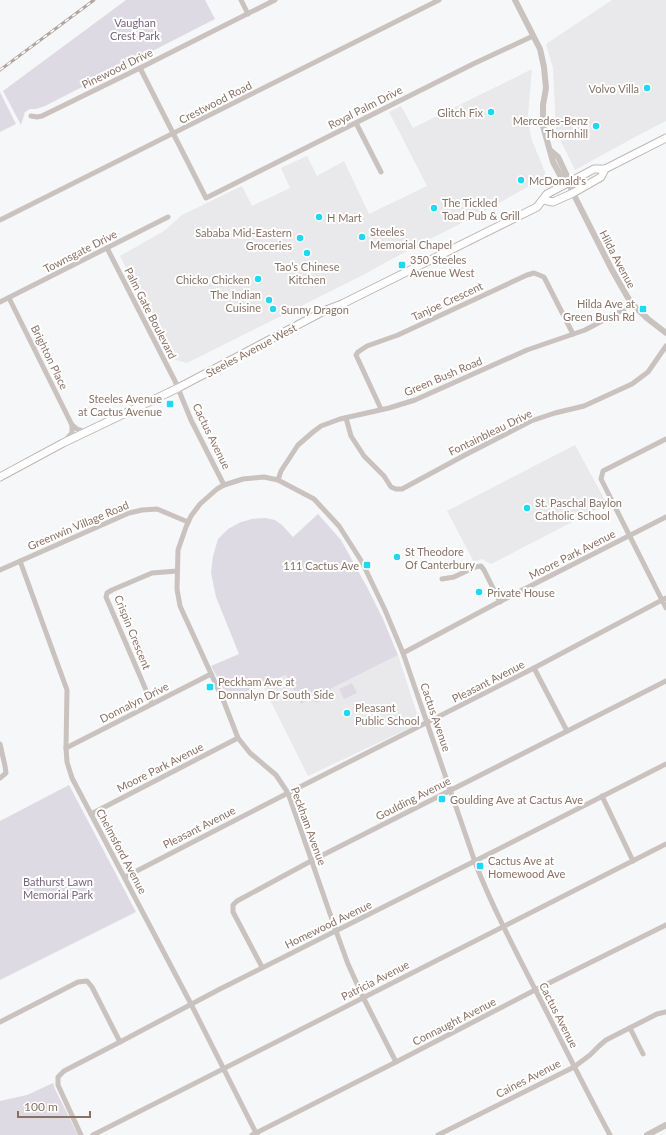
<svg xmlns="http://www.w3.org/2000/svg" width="666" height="1135" viewBox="0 0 666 1135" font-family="Lato,sans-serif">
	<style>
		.built { fill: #e9e8ea }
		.green { fill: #dedae3 }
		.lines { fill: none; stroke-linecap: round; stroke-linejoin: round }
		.secondary-casing { stroke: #c0b8b4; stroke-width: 9 }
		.minor { stroke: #c9c2bf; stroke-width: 5 }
		.tertiary { stroke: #c9c2bf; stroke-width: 6 }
		.secondary { stroke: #fff; stroke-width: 7 }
		.rail-casing { stroke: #b0a5a0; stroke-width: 3 }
		.rail { stroke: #fff; stroke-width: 1.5; stroke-dasharray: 4.5; stroke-linecap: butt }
		.poi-dot { fill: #1cdaf3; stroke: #fff; stroke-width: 1.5 }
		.labels { text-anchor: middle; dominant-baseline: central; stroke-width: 4; stroke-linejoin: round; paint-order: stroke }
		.park-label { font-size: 11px; fill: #786580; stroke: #fff }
		.street-label { font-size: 11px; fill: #8a7165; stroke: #fff }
		.poi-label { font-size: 11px; fill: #8a7165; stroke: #fff; text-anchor: start }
	</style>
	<rect width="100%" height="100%" fill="#f6f7f9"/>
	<g class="built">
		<path d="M612 0H666V121L635 137 575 170 556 131 553 68 546 44Z"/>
		<path d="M532 69 528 116 531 138 545 172 544 178 475 216 392 259 365 274 187 363 173 359 120 256 164 231 182 215 242 186 252 206 290 188 281 168 307 156 317 176 344 161 369 214 427 186 389 112 401 106 413 128Z"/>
		<path d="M575 445 607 504 491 564 482 559 474 562 447 511Z"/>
		<path d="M398 655 420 723 308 776 264 688 286 675 301 703Z"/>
	</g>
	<g class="green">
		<path d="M126 0H205L215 19 45 106 36 109H30L25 112 21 125 3 91Z"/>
		<path d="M0 92 16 124 0 132Z"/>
		<path d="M318 514 341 540 367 587 383 619 398 655 330 689 331 695 329 697 317 703 313 701 312 698 301 704 286 675 229 700 211 666 239 654 216 597 211 573 213 556 218 539 228 529 241 522 252 519 265 518 275 520 282 525 293 537Z"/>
		<path d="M352 683 357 693 344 699 339 689Z"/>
		<path d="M69 785 136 912 0 980V821Z"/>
		<path d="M53 1083 55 1089 78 1135H0V1101L27 1095Z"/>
	</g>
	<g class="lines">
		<g class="secondary-casing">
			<g id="secondary">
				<path d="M543 200 553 202 573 193 601 177 605 169"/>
				<path d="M0 477 63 443 178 388 326 310 342 304 537 207 547 194 594 169H605L666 138"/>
			</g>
		</g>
		<g class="minor">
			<path d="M241 0 248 14"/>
			<path d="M140 68 206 198 473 64 533 36"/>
			<path d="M31 116 37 117 42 116 140 68 275 0"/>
			<path d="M356 123 381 172"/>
			<path d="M0 220 439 0"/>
			<path d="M107 248 175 381 191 420 224 485"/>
			<path d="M9 298 72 425 77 429 86 432"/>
			<path d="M0 302 168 217"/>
			<path d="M381 409 356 355 358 352 367 346 398 335 527 275 534 273 544 277 573 334"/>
			<path d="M346 418 351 436 364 456 384 476 391 487 396 489H402L465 455 531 421 555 413 584 406 632 384 648 372 666 346"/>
			<path d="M666 439 603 471 601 479 666 608"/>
			<path d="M65 441 72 433V425"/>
			<path d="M278 480 281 471 298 445 313 432 321 426 340 419 389 408 415 400 527 350 585 330 623 310 631 303"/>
			<path d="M20 561 67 690 66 748 67 762 72 778 191 1004 257 1135"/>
			<path d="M0 570 129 513 142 510 157 509 188 522"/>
			<path d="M442 579 454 577 475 567 481 566 484 570 500 602"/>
			<path d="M403 653 497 603 666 517"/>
			<path d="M534 668 567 731"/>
			<path d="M152 704 106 597 107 593 112 590 152 573 177 571"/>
			<path d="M0 744 5 766 6 773 0 778"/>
			<path d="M66 748 211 674"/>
			<path d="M602 796 633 861"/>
			<path d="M91 814 238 738"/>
			<path d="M125 877 288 793 534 668 666 598"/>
			<path d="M262 967 233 912V905L237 901 311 861 666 681"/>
			<path d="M0 1022 78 982 87 981 92 987 120 1042"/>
			<path d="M630 1028 643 1054"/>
			<path d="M396 1062 363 997 348 964 336 931 288 793 276 775 250 753 238 738 224 702 180 606 177 589 178 550 186 527 191 516 200 504 217 489 224 485 243 479 264 477 278 480 314 499 339 526 362 562 385 610 403 653 476 865C493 908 514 948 535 989 560 1038 584 1087 610 1135"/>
			<path d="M81 1135 58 1085V1077L64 1071 120 1042 220 989 475 861 666 764"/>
			<path d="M93 1135 666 844"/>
			<path d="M252 1135 396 1062 535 990 666 925"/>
			<path d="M438 1135 574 1067 590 1055 599 1046 606 1040 657 1014 666 1012"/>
		</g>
		<g class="tertiary">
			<path d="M515 0 540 49 544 67 546 88 543 105V126L553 162 560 175 568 182"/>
			<path d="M551 151 558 157 567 176 568 182 576 199 612 270 631 303 648 319 666 333"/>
			<path d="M647 1135 666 1125"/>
		</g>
		<use href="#secondary" class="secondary"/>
		<g class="rail-casing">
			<path id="rail" d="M0 70 94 0"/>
		</g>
		<use href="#rail" class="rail"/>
	</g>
	<g class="poi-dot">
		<circle cx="647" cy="88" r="4"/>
		<circle cx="491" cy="112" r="4"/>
		<circle cx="596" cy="126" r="4"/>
		<circle cx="521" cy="180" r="4"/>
		<circle cx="434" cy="208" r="4"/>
		<circle cx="319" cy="217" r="4"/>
		<circle cx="362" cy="237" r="4"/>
		<circle cx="300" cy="238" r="4"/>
		<circle cx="307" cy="253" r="4"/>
		<rect x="398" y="261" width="8" height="8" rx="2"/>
		<circle cx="258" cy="279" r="4"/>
		<circle cx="269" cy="300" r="4"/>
		<circle cx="273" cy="309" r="4"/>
		<rect x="639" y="305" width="8" height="8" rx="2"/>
		<rect x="166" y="400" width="8" height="8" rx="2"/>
		<circle cx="527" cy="508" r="4"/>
		<circle cx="397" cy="557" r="4"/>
		<rect x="363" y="561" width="8" height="8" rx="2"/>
		<circle cx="479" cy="592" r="4"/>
		<rect x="206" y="683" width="8" height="8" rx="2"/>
		<circle cx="347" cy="713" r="4"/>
		<rect x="438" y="795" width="8" height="8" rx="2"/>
		<rect x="476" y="862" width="8" height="8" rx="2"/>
	</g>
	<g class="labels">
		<g class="park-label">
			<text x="135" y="22">Vaughan<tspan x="135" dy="13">Crest Park</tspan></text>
			<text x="58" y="881">Bathurst Lawn<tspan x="58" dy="13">Memorial Park</tspan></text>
		</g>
		<g class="street-label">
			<text transform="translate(117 68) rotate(-26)">Pinewood Drive</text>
			<text transform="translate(215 102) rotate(-27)">Crestwood Road</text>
			<text transform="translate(365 107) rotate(-27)">Royal Palm Drive</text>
			<text transform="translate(80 251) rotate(-27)">Townsgate Drive</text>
			<text transform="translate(618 259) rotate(62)">Hilda Avenue</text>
			<text transform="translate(447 301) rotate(-25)">Tanjoe Crescent</text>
			<text transform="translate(151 313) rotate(63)">Palm Gate Boulevard</text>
			<text transform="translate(251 350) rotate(-28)">Steeles Avenue West</text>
			<text transform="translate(50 357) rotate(64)">Brighton Place</text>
			<text transform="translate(443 376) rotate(-23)">Green Bush Road</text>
			<text transform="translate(490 432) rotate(-26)">Fontainbleau Drive</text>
			<text transform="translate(212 436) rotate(64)">Cactus Avenue</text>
			<text transform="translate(78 525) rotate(-23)">Greenwin Village Road</text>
			<text transform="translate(572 554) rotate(-27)">Moore Park Avenue</text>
			<text transform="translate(133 632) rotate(68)">Crispin Crescent</text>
			<text transform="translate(488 681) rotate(-27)">Pleasant Avenue</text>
			<text transform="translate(134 702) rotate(-27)">Donnalyn Drive</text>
			<text transform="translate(436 717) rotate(71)">Cactus Avenue</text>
			<text transform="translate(160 767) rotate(-27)">Moore Park Avenue</text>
			<text transform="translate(413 798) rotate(-27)">Goulding Avenue</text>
			<text transform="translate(309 826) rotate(70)">Peckham Avenue</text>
			<text transform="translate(199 827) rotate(-27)">Pleasant Avenue</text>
			<text transform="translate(122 851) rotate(62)">Chelmsford Avenue</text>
			<text transform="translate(328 924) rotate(-26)">Homewood Avenue</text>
			<text transform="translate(375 980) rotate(-27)">Patricia Avenue</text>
			<text transform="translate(559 1015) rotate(63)">Cactus Avenue</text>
			<text transform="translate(454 1021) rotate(-27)">Connaught Avenue</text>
			<text transform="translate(528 1078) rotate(-27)">Caines Avenue</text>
		</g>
		<g class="poi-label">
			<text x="639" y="88" text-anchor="end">Volvo Villa</text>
			<text x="483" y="112" text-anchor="end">Glitch Fix</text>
			<text x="588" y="120" text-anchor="end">Mercedes-Benz<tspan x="588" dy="13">Thornhill</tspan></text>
			<text x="529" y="180">McDonald's</text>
			<text x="442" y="202">The Tickled<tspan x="442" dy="13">Toad Pub &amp; Grill</tspan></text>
			<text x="327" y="217">H Mart</text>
			<text x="370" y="231">Steeles<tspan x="370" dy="13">Memorial Chapel</tspan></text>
			<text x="292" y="232" text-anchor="end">Sababa Mid-Eastern<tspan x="292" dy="13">Groceries</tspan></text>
			<text x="410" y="259">350 Steeles<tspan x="410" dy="13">Avenue West</tspan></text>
			<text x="307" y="266" text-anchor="middle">Tao’s Chinese<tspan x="307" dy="13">Kitchen</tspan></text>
			<text x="250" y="279" text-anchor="end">Chicko Chicken</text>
			<text x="261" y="294" text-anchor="end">The Indian<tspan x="261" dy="13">Cuisine</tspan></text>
			<text x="635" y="303" text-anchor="end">Hilda Ave at<tspan x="635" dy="13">Green Bush Rd</tspan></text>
			<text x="281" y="309">Sunny Dragon</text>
			<text x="162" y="398" text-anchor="end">Steeles Avenue<tspan x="162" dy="13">at Cactus Avenue</tspan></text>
			<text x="535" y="502">St. Paschal Baylon<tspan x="535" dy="13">Catholic School</tspan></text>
			<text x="405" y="551">St Theodore<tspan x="405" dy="13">Of Canterbury</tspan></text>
			<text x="359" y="565" text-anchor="end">111 Cactus Ave</text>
			<text x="487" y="592">Private House</text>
			<text x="218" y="681">Peckham Ave at<tspan x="218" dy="13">Donnalyn Dr South Side</tspan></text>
			<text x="355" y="707">Pleasant<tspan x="355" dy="13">Public School</tspan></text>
			<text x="450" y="799">Goulding Ave at Cactus Ave</text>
			<text x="488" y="860">Cactus Ave at<tspan x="488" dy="13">Homewood Ave</tspan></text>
		</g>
	</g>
	<path d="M18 1111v6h72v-6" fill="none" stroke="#8a7165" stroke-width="2"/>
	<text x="24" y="1111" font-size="12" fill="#8a7165" stroke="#ffffff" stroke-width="3" paint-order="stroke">100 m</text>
</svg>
